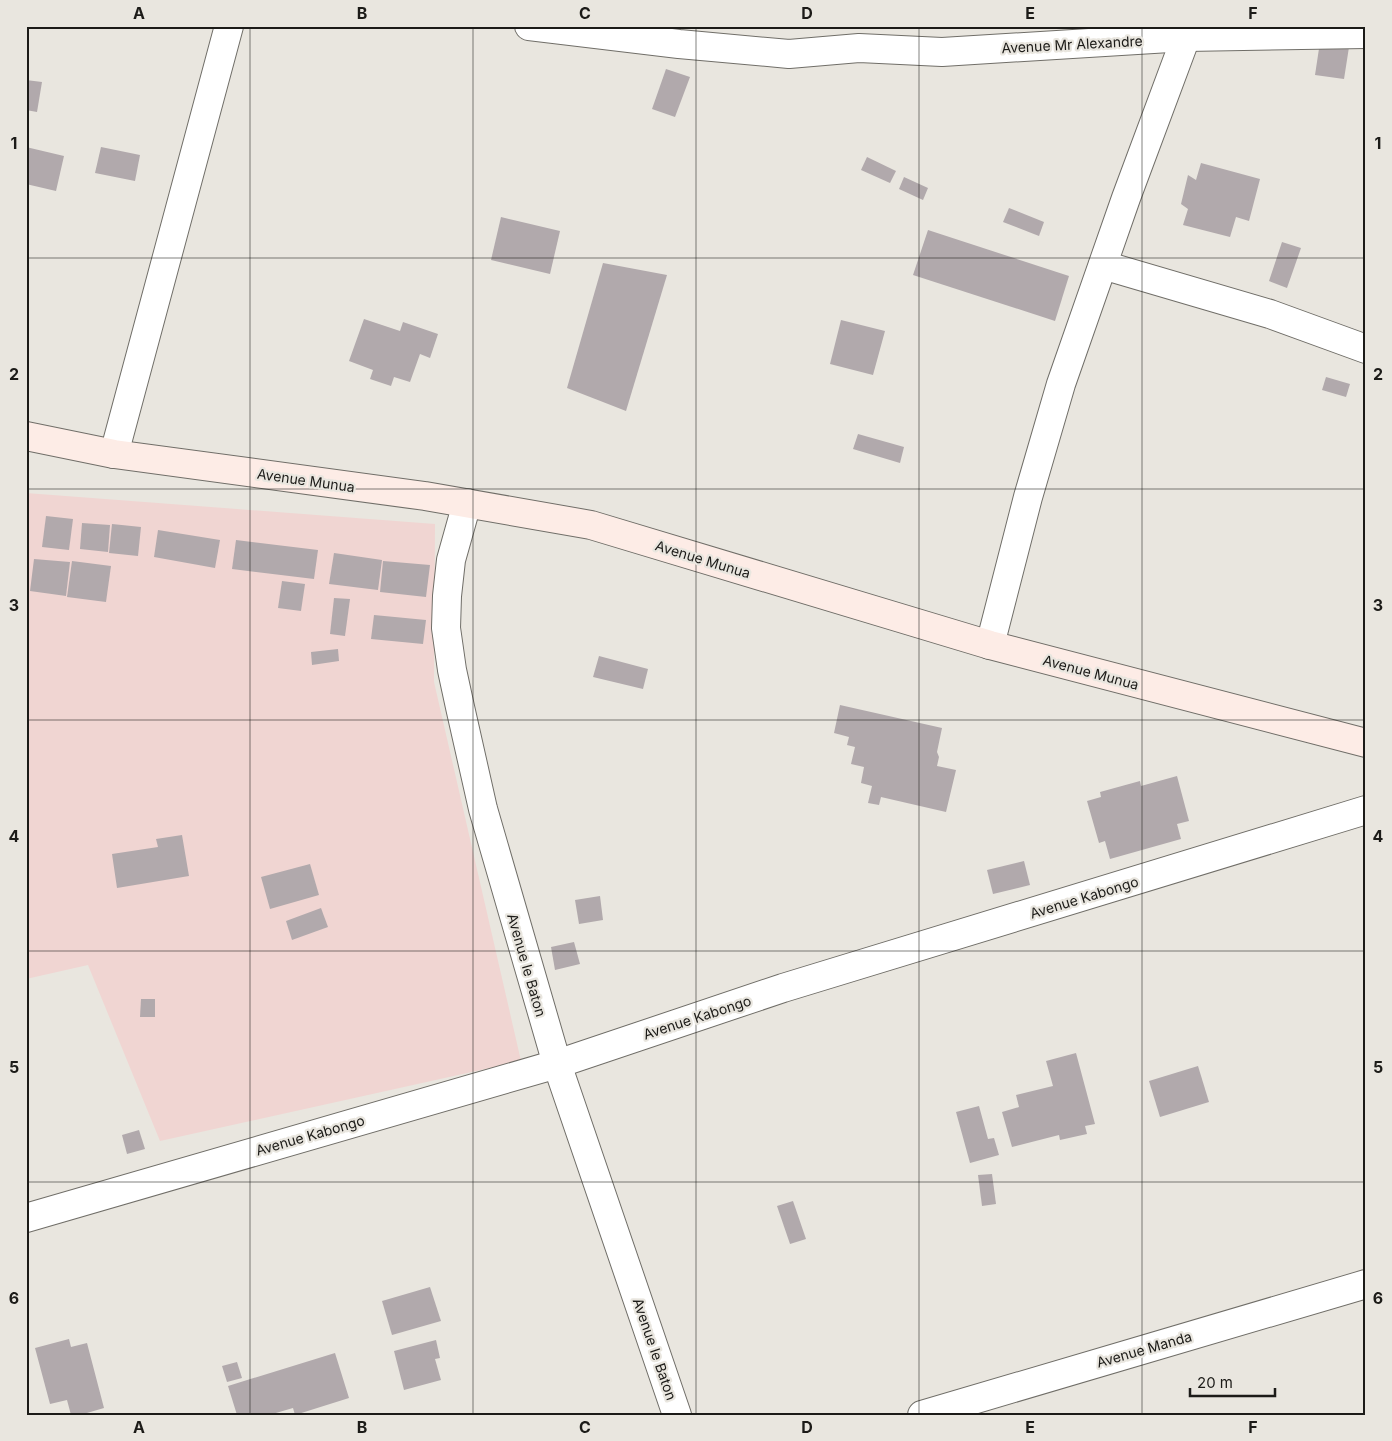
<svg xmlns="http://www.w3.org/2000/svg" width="1392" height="1441" viewBox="0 0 1392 1441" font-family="Inter,sans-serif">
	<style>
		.commercial { fill: #f0d5d2 }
		.building { fill: #b1a9ac }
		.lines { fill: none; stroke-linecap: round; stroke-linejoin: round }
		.minor-casing { stroke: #706e68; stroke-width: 30 }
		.secondary-casing { stroke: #706e68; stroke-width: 30 }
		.minor { stroke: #fff; stroke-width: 28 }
		.secondary { stroke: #fdece6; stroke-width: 28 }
		.grid { fill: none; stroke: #1c1b18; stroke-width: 1; stroke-opacity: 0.55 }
		.labels { text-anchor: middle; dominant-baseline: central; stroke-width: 4.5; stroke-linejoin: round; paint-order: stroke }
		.street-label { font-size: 14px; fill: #1c1b18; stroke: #e9e6df }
		.neatline { fill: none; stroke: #1c1b18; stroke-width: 2 }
		.grid-label { font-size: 16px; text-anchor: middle; font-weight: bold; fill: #1c1b18 }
	</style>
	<rect width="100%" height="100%" fill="#e9e6df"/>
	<path class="commercial" d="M26 493 435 524 434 682 521 1061 160 1141 88 965 26 979Z"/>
	<g class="building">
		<path d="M1320 42 1349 47 1344 79 1315 75Z"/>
		<path d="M666 69 690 77 675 117 652 109Z"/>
		<path d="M26 80 42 82 37 112 26 110Z"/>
		<path d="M26 147 64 156 56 191 26 184Z"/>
		<path d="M101 147 140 155 135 181 95 173Z"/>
		<path d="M867 157 896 171 890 183 861 170Z"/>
		<path d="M1201 163 1260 179 1249 221 1236 217 1230 237 1183 225 1188 209 1181 204 1188 175 1196 180Z"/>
		<path d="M904 177 928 188 923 200 899 189Z"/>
		<path d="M1009 208 1044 222 1039 236 1003 222Z"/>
		<path d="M501 217 560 231 550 274 491 260Z"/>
		<path d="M928 230 1069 276 1055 321 913 275Z"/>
		<path d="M1282 242 1301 248 1287 288 1269 281Z"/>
		<path d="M603 263 667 275 626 411 567 388Z"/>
		<path d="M364 319 400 331 403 322 438 334 430 358 420 354 410 382 394 377 391 386 370 379 373 370 349 361Z"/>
		<path d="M841 320 885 331 873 375 830 364Z"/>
		<path d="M1326 377 1350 384 1346 397 1322 390Z"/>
		<path d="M858 434 904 447 900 463 853 449Z"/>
		<path d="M46 516 73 519 69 550 42 547Z"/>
		<path d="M82 523 110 525 108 552 80 549Z"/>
		<path d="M112 524 141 527 138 556 109 553Z"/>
		<path d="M158 530 220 540 215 568 154 557Z"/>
		<path d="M236 540 318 550 314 579 232 569Z"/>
		<path d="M334 553 382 560 378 590 329 584Z"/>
		<path d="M34 559 70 562 66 596 30 591Z"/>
		<path d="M72 561 111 566 106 602 67 597Z"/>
		<path d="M383 561 430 565 426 597 380 592Z"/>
		<path d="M282 581 305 584 301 611 278 608Z"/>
		<path d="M334 598 350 599 345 636 330 634Z"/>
		<path d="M374 615 426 620 423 644 371 639Z"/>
		<path d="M338 649 339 661 312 665 311 652Z"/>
		<path d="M599 656 648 669 643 689 593 677Z"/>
		<path d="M840 705 942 728 937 752 939 757 937 766 956 770 946 812 881 797 879 805 868 803 872 786 861 783 864 767 851 764 855 747 847 745 849 737 834 733Z"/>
		<path d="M1177 776 1189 821 1177 824 1181 839 1110 859 1105 841 1099 843 1087 801 1101 797 1100 792 1140 781 1141 786Z"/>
		<path d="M182 835 189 876 117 888 112 854 158 847 156 839Z"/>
		<path d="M1024 861 1030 885 993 894 987 870Z"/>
		<path d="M310 864 319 895 270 909 261 877Z"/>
		<path d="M600 896 603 920 579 924 575 900Z"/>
		<path d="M321 908 328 927 292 940 286 921Z"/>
		<path d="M574 942 580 964 555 970 551 947Z"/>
		<path d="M141 999H155V1017H140Z"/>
		<path d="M1076 1053 1095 1124 1085 1126 1087 1134 1060 1140 1059 1135 1012 1147 1002 1112 1019 1107 1016 1095 1053 1086 1046 1061Z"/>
		<path d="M1198 1066 1209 1102 1160 1117 1149 1081Z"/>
		<path d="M979 1106 988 1139 994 1138 999 1155 970 1163 956 1112Z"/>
		<path d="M139 1130 145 1149 127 1154 122 1135Z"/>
		<path d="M992 1174 996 1204 982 1206 978 1175Z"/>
		<path d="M793 1201 806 1239 790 1244 777 1206Z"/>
		<path d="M430 1287 441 1321 392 1335 382 1301Z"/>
		<path d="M69 1339 71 1347 87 1343 104 1408 80 1415H71L67 1400 50 1404 35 1348Z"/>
		<path d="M436 1340 440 1358 435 1359 441 1380 404 1390 394 1351Z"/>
		<path d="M335 1353 349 1398 295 1415 293 1408 269 1415H237L228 1386Z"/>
		<path d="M237 1362 242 1378 227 1382 222 1366Z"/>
	</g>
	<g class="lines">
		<g class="minor-casing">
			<g id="minor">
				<path d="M529 26 679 44 789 54 859 48 942 52 1186 37 1366 34"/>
				<path d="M1103 265 1270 314 1366 349"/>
				<path d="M114 454 229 26"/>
				<path d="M467 503 451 560 447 596 446 628 452 670 460 707 483 809 557 1064 677 1415"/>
				<path d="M990 645 1028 497 1061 384 1126 198 1186 37"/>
				<path d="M26 1218 557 1064 783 988 1366 810"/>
				<path d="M922 1415 1366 1284"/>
			</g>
		</g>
		<g class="secondary-casing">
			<path id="secondary" d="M26 436 114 454 425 496 591 525 990 645 1366 743"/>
		</g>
		<use href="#minor" class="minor"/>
		<use href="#secondary" class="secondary"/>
	</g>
	<path class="grid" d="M250 26V1415M473 26V1415M696 26V1415M919 26V1415M1142 26V1415M26 258H1366M26 489H1366M26 720H1366M26 951H1366M26 1182H1366"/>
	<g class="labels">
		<g class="street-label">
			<text transform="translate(1072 44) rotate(-3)">Avenue Mr Alexandre</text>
			<text transform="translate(306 480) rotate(8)">Avenue Munua</text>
			<text transform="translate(703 559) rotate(17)">Avenue Munua</text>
			<text transform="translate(1091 672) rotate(15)">Avenue Munua</text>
			<text transform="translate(1084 897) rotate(-17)">Avenue Kabongo</text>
			<text transform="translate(527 965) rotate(74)">Avenue le Baton</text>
			<text transform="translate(697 1017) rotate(-18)">Avenue Kabongo</text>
			<text transform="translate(310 1135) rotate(-16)">Avenue Kabongo</text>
			<text transform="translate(655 1349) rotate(71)">Avenue le Baton</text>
			<text transform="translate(1144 1349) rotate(-16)">Avenue Manda</text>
		</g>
	</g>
	<rect width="1392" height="1441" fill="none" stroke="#e9e6df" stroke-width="55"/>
	<path d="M1190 1388v8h85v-8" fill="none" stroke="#1c1b18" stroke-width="2.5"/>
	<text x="1197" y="1388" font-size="15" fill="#1c1b18" stroke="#e9e6df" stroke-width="4" paint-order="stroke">20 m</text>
	<rect x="28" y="28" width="1336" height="1386" class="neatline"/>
	<g class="grid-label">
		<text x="139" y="19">A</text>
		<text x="362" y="19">B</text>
		<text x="585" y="19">C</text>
		<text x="807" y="19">D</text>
		<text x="1030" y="19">E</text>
		<text x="1253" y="19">F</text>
		<text x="14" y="149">1</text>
		<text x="1378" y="149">1</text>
		<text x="14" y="380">2</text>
		<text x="1378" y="380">2</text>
		<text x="14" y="611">3</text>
		<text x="1378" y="611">3</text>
		<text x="14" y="842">4</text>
		<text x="1378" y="842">4</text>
		<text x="14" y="1073">5</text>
		<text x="1378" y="1073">5</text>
		<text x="14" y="1304">6</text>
		<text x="1378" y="1304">6</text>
		<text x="139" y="1433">A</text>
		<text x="362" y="1433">B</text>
		<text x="585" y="1433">C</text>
		<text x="807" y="1433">D</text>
		<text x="1030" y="1433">E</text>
		<text x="1253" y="1433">F</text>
	</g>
</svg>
